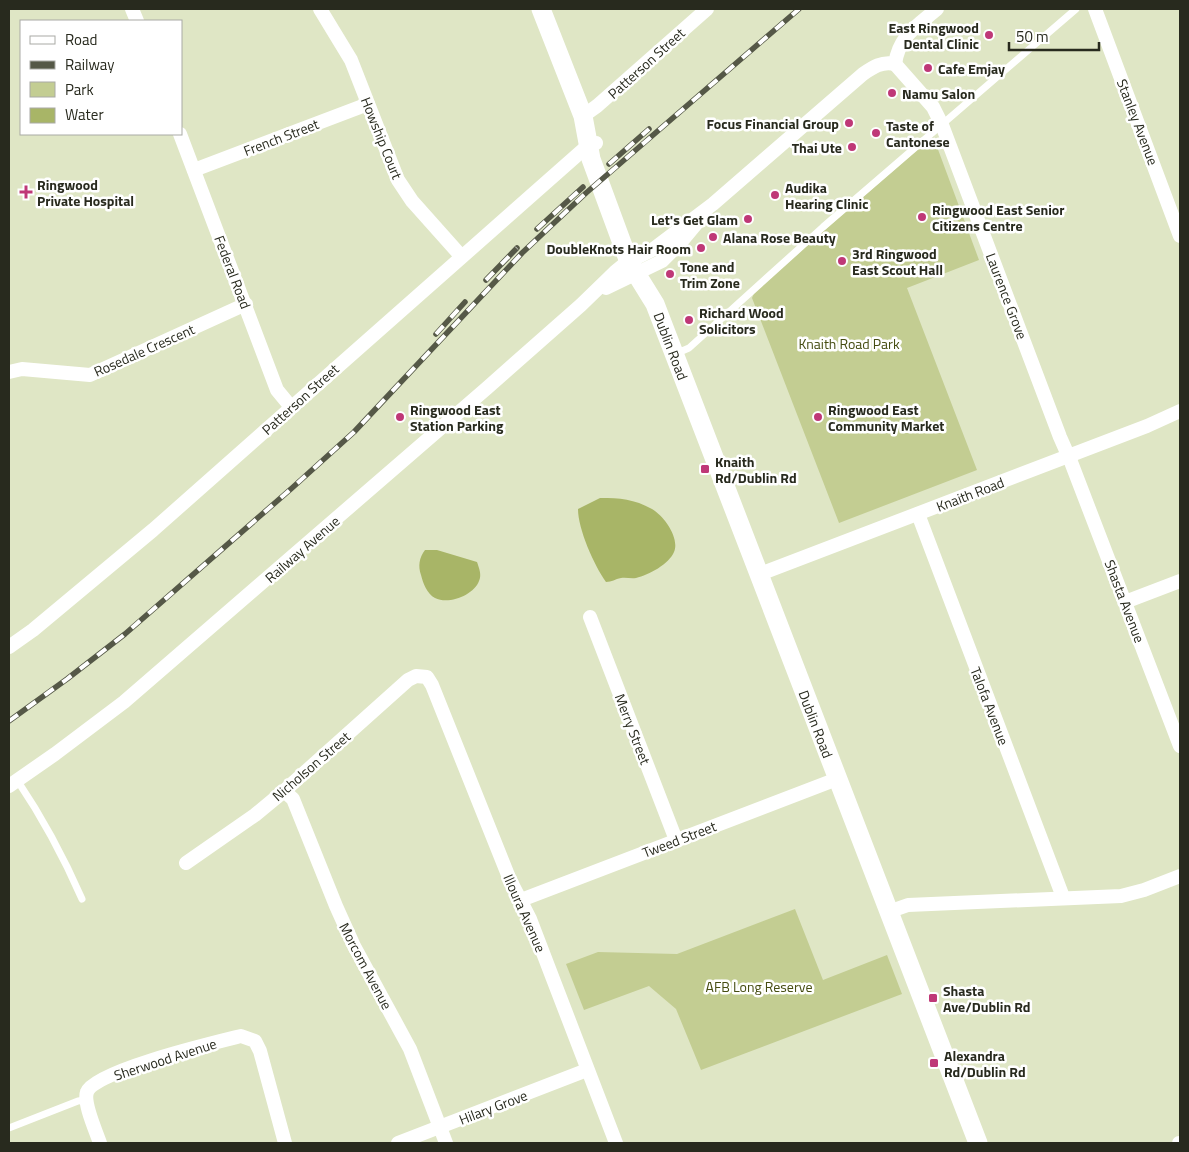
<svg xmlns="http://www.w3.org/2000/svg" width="1189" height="1152" viewBox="0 0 1189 1152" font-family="'Titillium Web',sans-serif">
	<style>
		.green { fill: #c3cd92 }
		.water { fill: #a8b567 }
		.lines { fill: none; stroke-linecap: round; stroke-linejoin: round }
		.lane { stroke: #fff; stroke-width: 7 }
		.street { stroke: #fff; stroke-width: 14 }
		.secondary { stroke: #fff; stroke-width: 19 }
		.rail-casing { stroke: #555847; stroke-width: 5.5 }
		.rail { stroke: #fff; stroke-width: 4; stroke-dasharray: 11; stroke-linecap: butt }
		.poi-dot { fill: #bf3877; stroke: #fff; stroke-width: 2 }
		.labels { text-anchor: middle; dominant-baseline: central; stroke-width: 5; stroke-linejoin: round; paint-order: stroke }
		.poi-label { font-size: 14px; font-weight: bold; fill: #282a1e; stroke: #fff; text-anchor: start }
		.street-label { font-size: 14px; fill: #282a1e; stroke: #fff }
		.park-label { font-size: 14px; fill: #454c11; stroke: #fff }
	</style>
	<rect width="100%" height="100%" fill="#dfe6c5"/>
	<g class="green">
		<path d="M933 136 979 260 907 288 977 470 839 523 752 298 755 291Z"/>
		<path d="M795 909 823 980 887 955 902 994 701 1070 676 1009 649 986 584 1010 566 964 598 952 677 954Z"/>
	</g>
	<g class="water">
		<path d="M600 498C620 498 634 499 652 509 664 516 680 538 674 552 669 564 649 575 636 578 631 579 626 577 621 578 615 579 612 582 606 582 594 565 578 529 578 509Z"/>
		<path d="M425 550H437L477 562C479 568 482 575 479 581 474 595 449 605 435 598 427 594 423 583 421 575 418 566 419 558 425 550Z"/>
	</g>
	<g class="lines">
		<g class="lane">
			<path d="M675 354 689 348 823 227 1076 9"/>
			<path d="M17 780C42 817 64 858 82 899"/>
			<path d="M9 1128 78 1101 86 1100"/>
		</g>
		<g class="street">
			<path d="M132 9 137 21"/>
			<path d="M320 9 351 60 398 180 412 201 461 256"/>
			<path d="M1095 9 1180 236"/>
			<path d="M895 64 933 107 942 125 1060 437 1071 462 1180 746"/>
			<path d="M895 64C899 36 917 26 937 9"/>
			<path d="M583 116 597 106 707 9"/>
			<path d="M180 134 277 390 291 407"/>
			<path d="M194 170 368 104"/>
			<path d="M606 288 662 261 681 242 701 218"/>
			<path d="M9 372 22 369 90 375 246 304"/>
			<path d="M918 514 1063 897"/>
			<path d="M760 574 1147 426 1180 411"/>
			<path d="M1125 602 1180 581"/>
			<path d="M590 617 676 840"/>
			<path d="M9 647 33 630 153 530 584 149 596 143"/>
			<path d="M9 786 55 754 124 702 487 388 581 305 615 272 626 263 652 250 713 204 863 74C873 67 882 61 895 64"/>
			<path d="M284 791 293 799 336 906 354 946 410 1049 446 1143"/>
			<path d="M186 863 255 815 284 791 408 680 416 676 427 677 432 685 510 880 530 919 616 1143"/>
			<path d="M521 900 837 779"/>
			<path d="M888 912 908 905 1121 896 1144 890 1180 876"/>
			<path d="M100 1143C96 1131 83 1103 87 1092 94 1071 217 1042 241 1036L255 1041 260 1051 285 1143"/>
			<path d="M398 1143 587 1070"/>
			<path d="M1179 1143H1180"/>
		</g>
		<path class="secondary" d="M541 9 583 116 591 159 629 262 655 304 978 1143"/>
		<g class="rail-casing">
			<g id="rail">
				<path d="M609 164 649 129"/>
				<path d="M537 229 583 187"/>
				<path d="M486 280 517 248"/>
				<path d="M436 334 465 302"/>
				<path d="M9 721 67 679 125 634 292 488 354 432 522 253 586 193 799 9"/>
			</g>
		</g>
		<use href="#rail" class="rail"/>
	</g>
	<g class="poi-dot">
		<circle cx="989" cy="35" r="5"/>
		<circle cx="928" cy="68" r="5"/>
		<circle cx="892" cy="93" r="5"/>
		<circle cx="849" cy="123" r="5"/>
		<circle cx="876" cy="133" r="5"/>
		<circle cx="852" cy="147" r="5"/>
		<path d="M23.5 184.5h5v5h5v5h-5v5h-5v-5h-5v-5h5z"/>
		<circle cx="775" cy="195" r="5"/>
		<circle cx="922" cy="217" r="5"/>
		<circle cx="748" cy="219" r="5"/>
		<circle cx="713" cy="237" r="5"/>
		<circle cx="701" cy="248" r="5"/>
		<circle cx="842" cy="261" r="5"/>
		<circle cx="670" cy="274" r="5"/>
		<circle cx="689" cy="320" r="5"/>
		<circle cx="400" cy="417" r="5"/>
		<circle cx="818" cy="417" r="5"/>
		<rect x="700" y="464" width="10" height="10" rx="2.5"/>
		<rect x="928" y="993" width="10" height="10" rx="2.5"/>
		<rect x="929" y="1058" width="10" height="10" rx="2.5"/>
	</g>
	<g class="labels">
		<g class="poi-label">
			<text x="979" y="27" text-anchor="end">East Ringwood<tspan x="979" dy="16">Dental Clinic</tspan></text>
			<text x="938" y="68">Cafe Emjay</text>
			<text x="902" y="93">Namu Salon</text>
			<text x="839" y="123" text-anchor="end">Focus Financial Group</text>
			<text x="886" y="125">Taste of<tspan x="886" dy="16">Cantonese</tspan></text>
			<text x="842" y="147" text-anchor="end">Thai Ute</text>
			<text x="37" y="184">Ringwood<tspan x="37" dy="16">Private Hospital</tspan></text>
			<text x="785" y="187">Audika<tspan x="785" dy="16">Hearing Clinic</tspan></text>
			<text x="932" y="209">Ringwood East Senior<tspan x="932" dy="16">Citizens Centre</tspan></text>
			<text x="738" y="219" text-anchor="end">Let's Get Glam</text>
			<text x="723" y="237">Alana Rose Beauty</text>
			<text x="691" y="248" text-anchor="end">DoubleKnots Hair Room</text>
			<text x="852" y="253">3rd Ringwood<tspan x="852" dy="16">East Scout Hall</tspan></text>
			<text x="680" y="266">Tone and<tspan x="680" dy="16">Trim Zone</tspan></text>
			<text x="699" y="312">Richard Wood<tspan x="699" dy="16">Solicitors</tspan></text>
			<text x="410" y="409">Ringwood East<tspan x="410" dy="16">Station Parking</tspan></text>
			<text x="828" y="409">Ringwood East<tspan x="828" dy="16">Community Market</tspan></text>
			<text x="715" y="461">Knaith<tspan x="715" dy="16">Rd/Dublin Rd</tspan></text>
			<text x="943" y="990">Shasta<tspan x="943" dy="16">Ave/Dublin Rd</tspan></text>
			<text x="944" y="1055">Alexandra<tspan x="944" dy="16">Rd/Dublin Rd</tspan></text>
		</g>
		<g class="street-label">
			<text transform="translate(646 63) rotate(-42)">Patterson Street</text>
			<text transform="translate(1138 122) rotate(69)">Stanley Avenue</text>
			<text transform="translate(281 137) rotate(-21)">French Street</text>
			<text transform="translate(382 138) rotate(68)">Howship Court</text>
			<text transform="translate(233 272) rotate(69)">Federal Road</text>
			<text transform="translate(1007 296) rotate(69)">Laurence Grove</text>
			<text transform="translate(671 346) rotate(69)">Dublin Road</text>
			<text transform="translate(144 350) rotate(-24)">Rosedale Crescent</text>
			<text transform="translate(300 399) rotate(-42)">Patterson Street</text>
			<text transform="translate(970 494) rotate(-21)">Knaith Road</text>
			<text transform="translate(302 549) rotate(-41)">Railway Avenue</text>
			<text transform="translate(1125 601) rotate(69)">Shasta Avenue</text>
			<text transform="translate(990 706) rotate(69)">Talofa Avenue</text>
			<text transform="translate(816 724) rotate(69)">Dublin Road</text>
			<text transform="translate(633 729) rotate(69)">Merry Street</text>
			<text transform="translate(311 766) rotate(-41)">Nicholson Street</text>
			<text transform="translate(679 839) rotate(-21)">Tweed Street</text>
			<text transform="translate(525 913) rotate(66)">Illoura Avenue</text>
			<text transform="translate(366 966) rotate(62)">Morcom Avenue</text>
			<text transform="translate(165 1059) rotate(-18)">Sherwood Avenue</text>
			<text transform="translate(493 1107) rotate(-21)">Hilary Grove</text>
		</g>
		<g class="park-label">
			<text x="849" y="343">Knaith Road Park</text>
			<text x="759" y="986">AFB Long Reserve</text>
		</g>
	</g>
	<rect width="1189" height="1152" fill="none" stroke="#282a1e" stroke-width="20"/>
	<rect x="20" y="20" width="162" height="115" fill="#ffffff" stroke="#a9aaa5"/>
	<rect x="30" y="36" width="25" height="8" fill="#ffffff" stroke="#a9aaa5"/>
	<text x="65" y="45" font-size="15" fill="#282a1e">Road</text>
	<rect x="30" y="61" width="25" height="8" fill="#555847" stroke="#a9aaa5"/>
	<text x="65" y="70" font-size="15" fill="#282a1e">Railway</text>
	<rect x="30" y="82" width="25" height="15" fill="#c3cd92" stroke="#a9aaa5"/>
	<text x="65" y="95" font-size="15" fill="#282a1e">Park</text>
	<rect x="30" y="108" width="25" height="15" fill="#a8b567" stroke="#a9aaa5"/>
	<text x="65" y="120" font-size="15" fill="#282a1e">Water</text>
	<path d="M1009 42v8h90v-8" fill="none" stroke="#282a1e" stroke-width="2.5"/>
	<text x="1016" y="42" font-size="15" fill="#282a1e" stroke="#ffffff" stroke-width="4" paint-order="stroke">50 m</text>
</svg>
